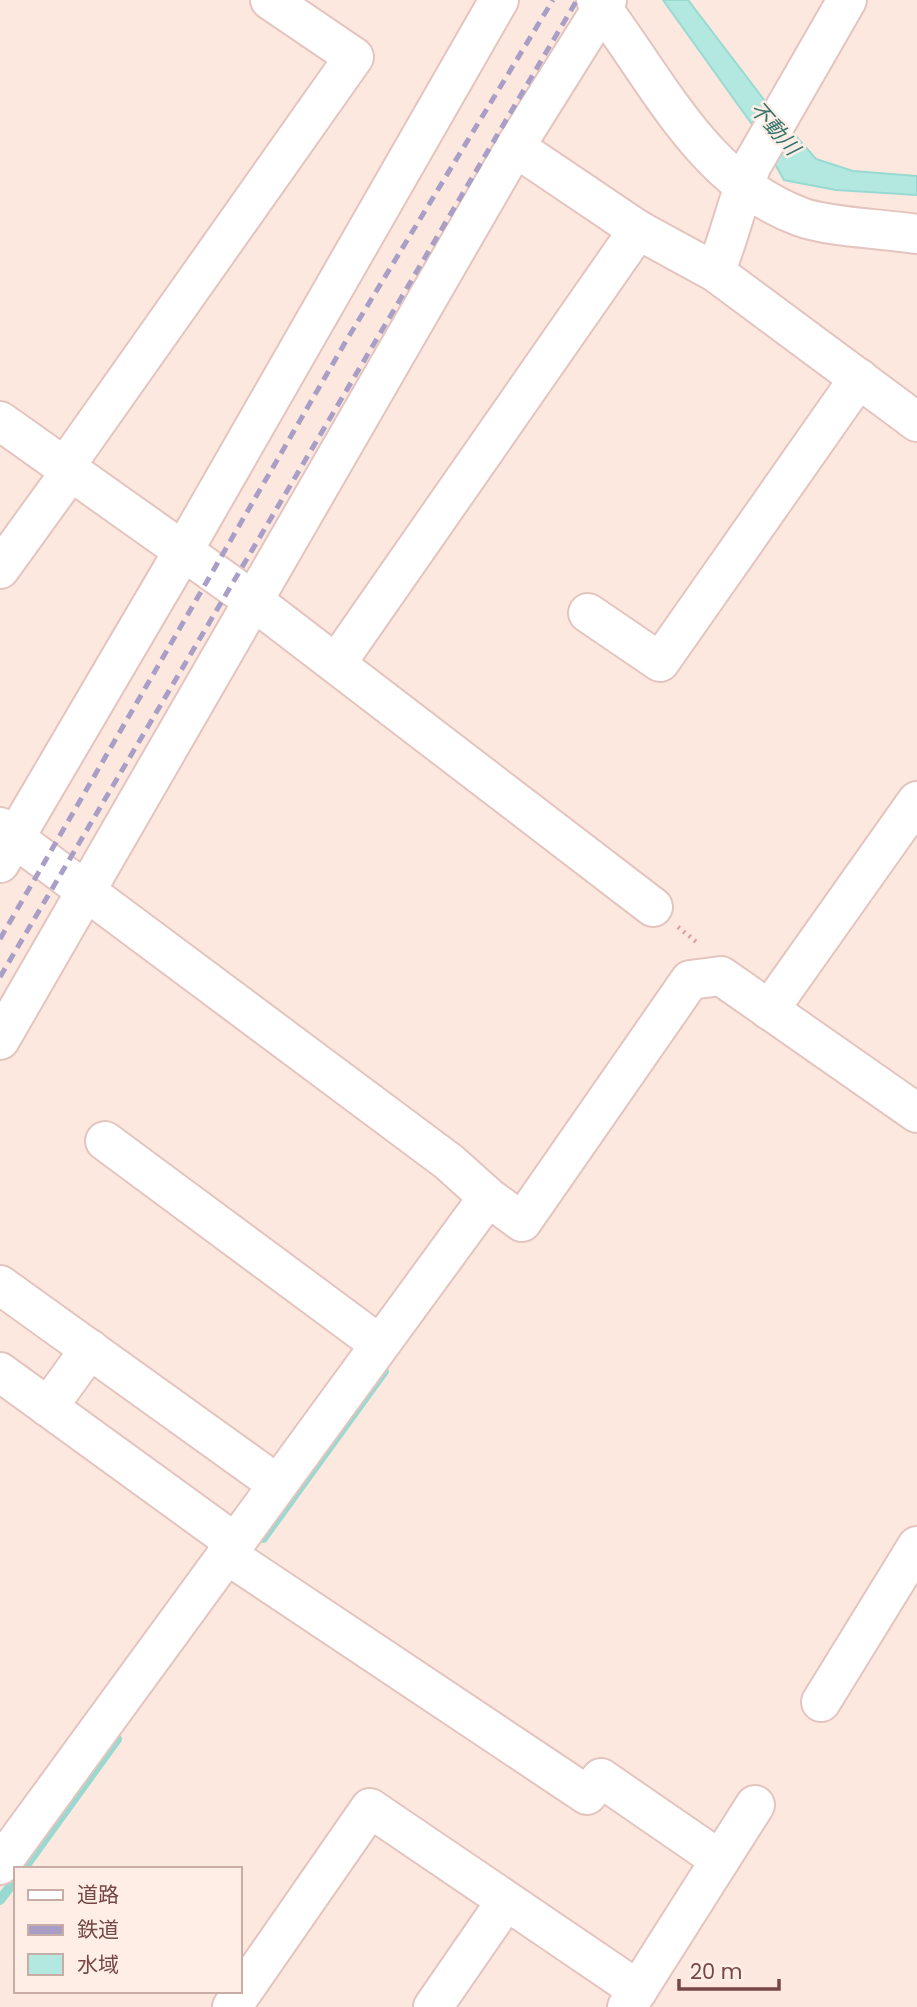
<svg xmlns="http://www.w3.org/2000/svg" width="917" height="2007" viewBox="0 0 917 2007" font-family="Poppins,'Noto Sans JP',sans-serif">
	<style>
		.water { fill: #b3e8e0; stroke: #98dad1; stroke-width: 2 }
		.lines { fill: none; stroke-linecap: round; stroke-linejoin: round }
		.stream { stroke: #98dad1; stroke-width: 10 }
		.minor-casing { stroke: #e4c4be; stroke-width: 42 }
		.path { stroke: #d99e99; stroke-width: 4.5; stroke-dasharray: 2 5; stroke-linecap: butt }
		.minor { stroke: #fff; stroke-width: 38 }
		.rail { stroke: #a89ec6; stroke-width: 5; stroke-dasharray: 10 7; stroke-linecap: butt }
		.labels { text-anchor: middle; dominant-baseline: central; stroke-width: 5; stroke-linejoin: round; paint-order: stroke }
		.water-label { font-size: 21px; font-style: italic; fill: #36746d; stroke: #ffeee6 }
	</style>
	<rect width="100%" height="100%" fill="#fde8df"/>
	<path class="water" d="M663 0H688L765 101 816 159 853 171 917 176V195L836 190 784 180 756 130Z"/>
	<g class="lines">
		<g class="stream">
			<path d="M263 1538 384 1371"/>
			<path d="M23 1869 117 1739"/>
			<path d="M0 1900 16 1879"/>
		</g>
		<g class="minor-casing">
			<g id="minor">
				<path d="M596 0C657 79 702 181 801 217 827 227 886 229 917 234"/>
				<path d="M847 0 752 165C737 200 730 237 715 272L917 422"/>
				<path d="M638 230 715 272"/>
				<path d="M0 421 255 602 653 907"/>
				<path d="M64 468 354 57 270 0"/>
				<path d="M0 569 70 472"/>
				<path d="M588 613 660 662 859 378"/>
				<path d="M336 664 638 230 515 147"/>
				<path d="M0 827 449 1162 488 1197 522 1222 690 980 721 976 917 1113"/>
				<path d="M0 863 182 553 499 0"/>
				<path d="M769 1010 917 801"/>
				<path d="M0 1040 515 147 607 0"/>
				<path d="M105 1141 379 1344"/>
				<path d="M0 1285 277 1484"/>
				<path d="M0 1372 234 1542"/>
				<path d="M48 1407 90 1349"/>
				<path d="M226 1554 587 1795 601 1778 720 1860"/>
				<path d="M821 1702 917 1546"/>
				<path d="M0 1865 488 1197"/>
				<path d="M232 2007 370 1808 638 1990"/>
				<path d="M433 2007 506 1901"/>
				<path d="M627 2007 755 1805"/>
			</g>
		</g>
		<path class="path" d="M678 927 699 944"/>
		<use href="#minor" class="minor"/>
		<g class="rail">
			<path d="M0 939 346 341 553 0"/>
			<path d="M0 977 577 0"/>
		</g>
	</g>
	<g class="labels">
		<g class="water-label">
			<text transform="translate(775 128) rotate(49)">不動川</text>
		</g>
	</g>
	<rect x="14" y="1867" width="228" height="126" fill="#ffeee6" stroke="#c8aca6" stroke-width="2"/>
	<rect x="28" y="1890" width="35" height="10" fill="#ffffff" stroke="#c8aca6" stroke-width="2"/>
	<text x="77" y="1902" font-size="21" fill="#754845">道路</text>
	<rect x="28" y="1925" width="35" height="10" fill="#a89ec6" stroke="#c8aca6" stroke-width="2"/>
	<text x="77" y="1937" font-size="21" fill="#754845">鉄道</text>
	<rect x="28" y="1954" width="35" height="21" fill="#b3e8e0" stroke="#c8aca6" stroke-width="2"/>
	<text x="77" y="1972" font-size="21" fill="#754845">水域</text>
	<path d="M679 1979v10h100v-10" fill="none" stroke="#754845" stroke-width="3.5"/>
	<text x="690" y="1979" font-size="21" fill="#754845" stroke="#ffeee6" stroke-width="5" paint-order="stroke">20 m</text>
</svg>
